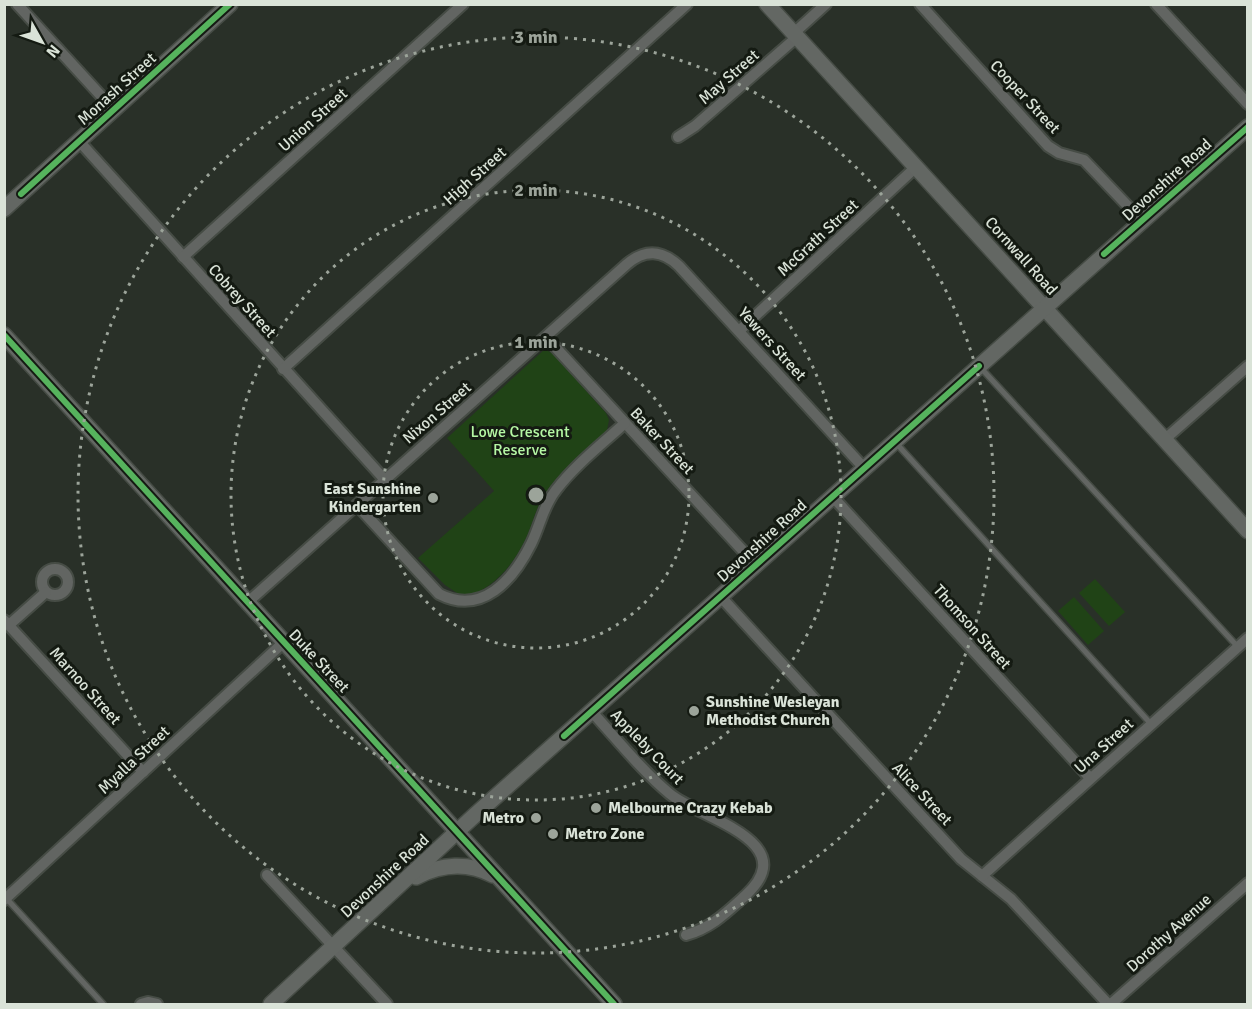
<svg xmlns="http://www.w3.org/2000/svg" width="1252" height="1009" viewBox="0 0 1252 1009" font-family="Signika,sans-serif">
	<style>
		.green { fill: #204316 }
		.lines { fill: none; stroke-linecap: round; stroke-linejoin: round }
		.lane-casing { stroke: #464c45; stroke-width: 8 }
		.street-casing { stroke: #464c45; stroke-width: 14 }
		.secondary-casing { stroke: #464c45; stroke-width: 18 }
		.lane { stroke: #626562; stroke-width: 5 }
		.street { stroke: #626562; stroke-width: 10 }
		.secondary { stroke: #636763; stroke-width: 15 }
		.cycleway-casing { stroke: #141a12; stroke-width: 10 }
		.cycleway { stroke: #56b35d; stroke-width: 6 }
		.ring { fill: none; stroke: #9ca49a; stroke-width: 3; stroke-dasharray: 3 6 }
		.poi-dot { fill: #9ca49a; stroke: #141a12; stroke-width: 2 }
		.labels { text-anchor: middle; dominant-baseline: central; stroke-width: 6; stroke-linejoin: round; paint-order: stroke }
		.street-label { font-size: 16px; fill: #dae3d8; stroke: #141a12 }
		.park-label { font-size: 16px; fill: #b5f7a4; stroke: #141a12 }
		.poi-label { font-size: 16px; font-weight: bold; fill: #dae3d8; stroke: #141a12; text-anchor: start }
		.centre { fill: #9ca49a; stroke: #141a12; stroke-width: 3 }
		.ring-label { font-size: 18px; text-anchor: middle; font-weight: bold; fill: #9ca49a; stroke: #141a12; stroke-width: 6; stroke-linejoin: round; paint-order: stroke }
	</style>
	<rect width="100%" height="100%" fill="#293028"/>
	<g class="green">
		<path d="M545 349 553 354 606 413 609 420 607 430C590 452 564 467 548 489 537 503 534 520 527 536 515 563 493 591 463 597L445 585 418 558 494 491 447 438Z"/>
		<path d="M1095 579 1125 612 1109 626 1079 593Z"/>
		<path d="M1074 597 1104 631 1088 645 1058 611Z"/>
	</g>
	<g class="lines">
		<g class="lane-casing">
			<g id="lane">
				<path d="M980 367 1238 647"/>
				<path d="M896 443 1151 724"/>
				<path d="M6 898 103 1004"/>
			</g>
		</g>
		<g class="street-casing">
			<g id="street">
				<path d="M17 4 114 110"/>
				<path d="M920 4 1048 146 1059 153 1084 160 1142 221"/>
				<path d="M1156 4 1248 104"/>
				<path d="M794 33 826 4"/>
				<path d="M678 137 695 126 797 37"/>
				<path d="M79 141 385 480"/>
				<path d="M183 257 463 4"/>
				<path d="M740 330 916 167"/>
				<path d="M546 337 756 565"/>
				<path d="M283 369 687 4"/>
				<path d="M1164 440 1248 366"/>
				<path d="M832 496 1090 778"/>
				<path d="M357 505 439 594C482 616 513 580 531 544 540 526 543 506 556 490 575 465 602 444 625 423"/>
				<circle cx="55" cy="582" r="13"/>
				<path d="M720 596 961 859 1011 899 1108 1004"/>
				<path d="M248 602 627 264C645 249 662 250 679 266L864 468"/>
				<path d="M4 620 143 772"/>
				<path d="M9 625 46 592"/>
				<path d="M591 711C617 739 641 770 670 794 699 818 804 841 746 895 726 913 711 928 686 935"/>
				<path d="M267 875 387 1004"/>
				<path d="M982 876 1248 638"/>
				<path d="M4 900 284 642"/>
				<path d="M141 1004 148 1002 157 1004"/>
				<path d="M1111 1004 1248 883"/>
			</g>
		</g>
		<g class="secondary-casing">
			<g id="secondary">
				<path d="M767 4 1248 531"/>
				<path d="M4 209 230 4"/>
				<path d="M4 335 614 1004"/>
				<path d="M416 877C441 864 468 862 493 875"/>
				<path d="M271 1004 475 815 1248 127"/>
			</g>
		</g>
		<use href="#lane" class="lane"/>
		<use href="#street" class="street"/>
		<use href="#secondary" class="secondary"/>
		<g class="cycleway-casing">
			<g id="cycleway">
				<path d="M21 194 230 4"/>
				<path d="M1104 254 1248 127"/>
				<path d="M4 335 614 1004"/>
				<path d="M564 736 979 366"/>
			</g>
		</g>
		<use href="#cycleway" class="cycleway"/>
	</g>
	<g class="ring">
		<circle cx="536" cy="495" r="153"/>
		<circle cx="536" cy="495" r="305"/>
		<circle cx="536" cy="495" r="458"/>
	</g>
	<g class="poi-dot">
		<circle cx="433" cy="498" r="6"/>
		<circle cx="694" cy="711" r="6"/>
		<circle cx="596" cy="808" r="6"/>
		<circle cx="536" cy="818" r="6"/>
		<circle cx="553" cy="834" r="6"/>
	</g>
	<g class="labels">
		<g class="street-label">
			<text transform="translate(729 77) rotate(-41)">May Street</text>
			<text transform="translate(117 89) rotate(-42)">Monash Street</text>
			<text transform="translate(1025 97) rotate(47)">Cooper Street</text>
			<text transform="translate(313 120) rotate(-42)">Union Street</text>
			<text transform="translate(475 176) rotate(-42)">High Street</text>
			<text transform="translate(1167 180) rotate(-42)">Devonshire Road</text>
			<text transform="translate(818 238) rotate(-43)">McGrath Street</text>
			<text transform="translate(1021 256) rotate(48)">Cornwall Road</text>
			<text transform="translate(242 301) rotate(48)">Cobrey Street</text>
			<text transform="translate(772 344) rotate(48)">Yewers Street</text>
			<text transform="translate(437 413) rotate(-41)">Nixon Street</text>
			<text transform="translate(662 441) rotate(47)">Baker Street</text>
			<text transform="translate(762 541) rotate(-42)">Devonshire Road</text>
			<text transform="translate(972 627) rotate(48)">Thomson Street</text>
			<text transform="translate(319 661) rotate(47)">Duke Street</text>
			<text transform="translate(85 686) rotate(48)">Marnoo Street</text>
			<text transform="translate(1104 746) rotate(-42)">Una Street</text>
			<text transform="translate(647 747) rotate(46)">Appleby Court</text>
			<text transform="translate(134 760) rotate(-43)">Myalla Street</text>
			<text transform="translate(922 794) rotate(47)">Alice Street</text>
			<text transform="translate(385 876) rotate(-43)">Devonshire Road</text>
			<text transform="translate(1169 933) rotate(-42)">Dorothy Avenue</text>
		</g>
		<g class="park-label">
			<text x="520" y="432">Lowe Crescent<tspan x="520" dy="18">Reserve</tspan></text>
		</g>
		<g class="poi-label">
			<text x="421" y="489" text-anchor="end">East Sunshine<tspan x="421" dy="18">Kindergarten</tspan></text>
			<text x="706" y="702">Sunshine Wesleyan<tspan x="706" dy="18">Methodist Church</tspan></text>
			<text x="608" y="808">Melbourne Crazy Kebab</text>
			<text x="524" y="818" text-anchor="end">Metro</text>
			<text x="565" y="834">Metro Zone</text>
		</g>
	</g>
	<circle cx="536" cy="495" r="9" class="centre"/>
	<g class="ring-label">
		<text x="536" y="43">3 min</text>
		<text x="536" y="196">2 min</text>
		<text x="536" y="348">1 min</text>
	</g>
	<rect width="1252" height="1009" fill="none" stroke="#dae3d8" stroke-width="12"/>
	<g transform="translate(42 42) rotate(130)" stroke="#141a12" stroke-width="4.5" paint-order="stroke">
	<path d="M0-4.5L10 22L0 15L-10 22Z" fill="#dae3d8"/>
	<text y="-9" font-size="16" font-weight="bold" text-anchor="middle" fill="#dae3d8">N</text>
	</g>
</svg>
